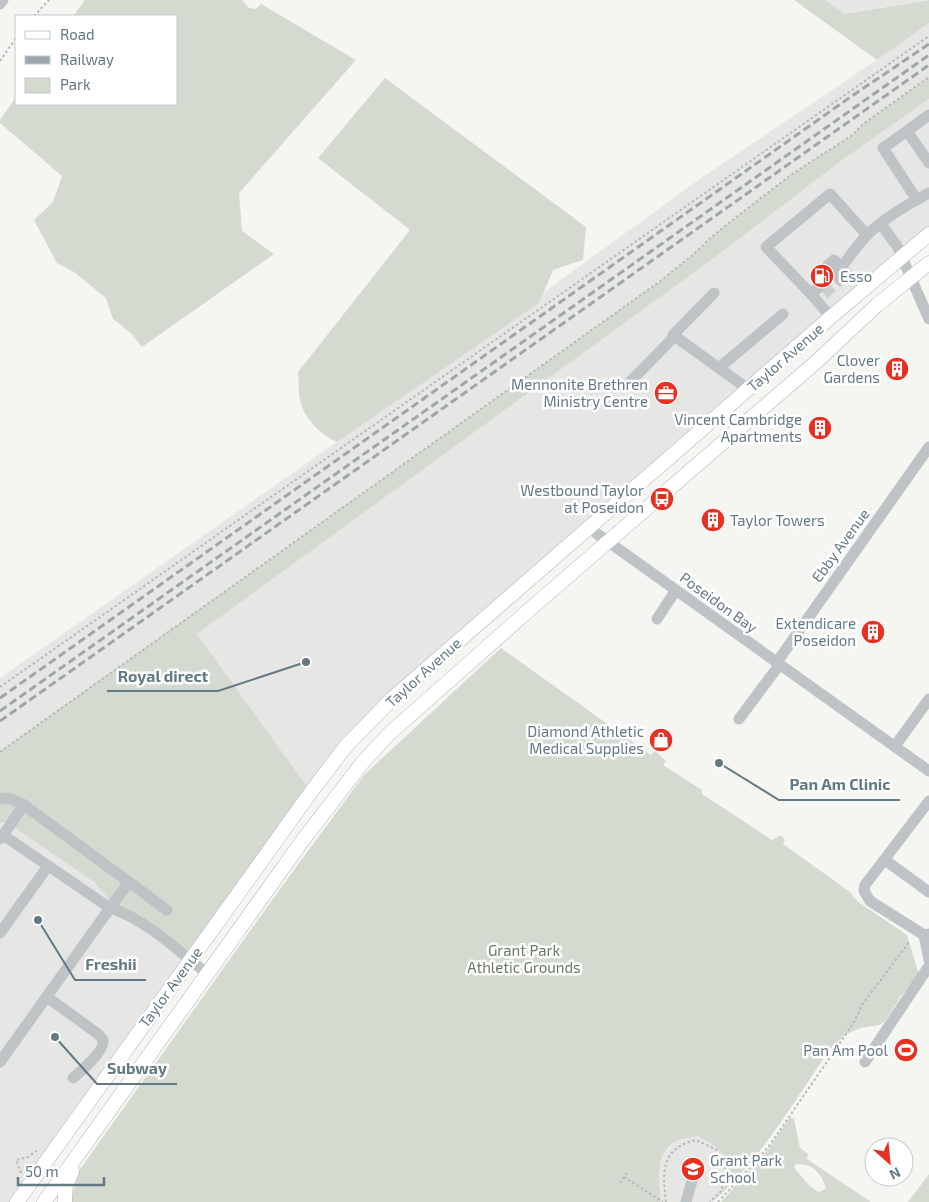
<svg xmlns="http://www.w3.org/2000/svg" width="929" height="1202" viewBox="0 0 929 1202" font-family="'Exo 2',sans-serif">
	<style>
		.built { fill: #e6e6e5 }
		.green { fill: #d5dad0; fill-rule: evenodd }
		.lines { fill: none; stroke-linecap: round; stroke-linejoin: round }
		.minor-tunnel { stroke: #cad0d0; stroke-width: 11; stroke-dasharray: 11 5.5; stroke-linecap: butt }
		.major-casing { stroke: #b1b7ba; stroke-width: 15 }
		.path { stroke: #b6babc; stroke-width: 2; stroke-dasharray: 2.5 2.5; stroke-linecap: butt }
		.minor { stroke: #bec3c6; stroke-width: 11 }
		.major { stroke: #fff; stroke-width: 14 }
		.rail { stroke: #9da6aa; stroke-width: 3; stroke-dasharray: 8 4; stroke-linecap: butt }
		.labels { text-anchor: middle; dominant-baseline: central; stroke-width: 5; stroke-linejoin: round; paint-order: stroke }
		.poi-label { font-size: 15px; fill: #647a83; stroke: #fff; text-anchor: end }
		.street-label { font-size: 15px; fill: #647a83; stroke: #fff }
		.park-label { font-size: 15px; fill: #6b7a63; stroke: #fff }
		.leader { fill: none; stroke: #647a83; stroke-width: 2 }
		.callout-dot { fill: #647a83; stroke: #fff; stroke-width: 2 }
		.callout-label { font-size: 16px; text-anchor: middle; font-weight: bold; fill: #647a83; stroke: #fff; stroke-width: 5; stroke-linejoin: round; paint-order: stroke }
	</style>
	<rect width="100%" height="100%" fill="#f5f5f1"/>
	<g class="built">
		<path d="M825 0H926L844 14Z"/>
		<path d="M929 23V77L863 124 851 136 792 174 730 222 709 239 694 254 659 282 0 751V678L337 442 704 176 887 53Z"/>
		<path d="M929 99V234L449 649 311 792 197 634 714 258 845 158Z"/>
		<path d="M6 822 94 882 113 904 190 960 17 1202H0V823Z"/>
		<path d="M697 1136 715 1145 721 1150 725 1157 727 1168V1181L724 1192 712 1202H661L658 1171 665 1152 677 1141Z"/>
	</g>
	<g class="green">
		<path d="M85 0H242L249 8 256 9 261 4 356 60 239 193 242 231 274 254 142 347 131 333 113 319 106 298 74 272 57 263 34 220 53 202 62 176 0 123V120L16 97V104H176V16H73Z"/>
		<path d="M794 0H825L844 14 929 0V23L877 60Z"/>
		<path d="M929 77V99L845 158 714 258 197 634 311 792 190 960 113 904 94 882 6 822 0 823V751L659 282 694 254 709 239 730 222 792 174 851 136 863 124Z"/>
		<path d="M385 78 586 227 583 260 553 270 539 303 337 442C323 436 308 422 302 407 298 397 299 383 298 372L410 230 318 158Z"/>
		<path d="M501 648 651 755 655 751 666 761 663 765 702 790V794L772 840 781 835 785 840 783 844 850 892 857 901 907 935 919 975 901 996 885 1021 879 1025 860 1028 845 1035 830 1049C795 1100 760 1161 712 1202 715 1197 725 1188 727 1180 733 1155 716 1145 697 1136 691 1138 683 1138 677 1141 654 1153 659 1181 661 1202H71L78 1172 280 889 364 775Z"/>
		<path d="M790 1117 794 1119 800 1148 808 1154 807 1159 871 1202H721L767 1151ZM796 1164C814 1164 820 1172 826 1188L819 1192C810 1188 801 1176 794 1167Z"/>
		<path d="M929 1174V1202H908Z"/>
	</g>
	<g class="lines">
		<g class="minor-tunnel">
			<path d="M812 280 827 266"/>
			<path d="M819 287 834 274"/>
			<path d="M824 294 840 280"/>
		</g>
		<g class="major-casing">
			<g id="major">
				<path d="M17 1202 311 792 346 746 393 698 831 317 929 234"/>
				<path d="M44 1202 303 840 363 762 389 734 537 603 815 363 877 305 929 263"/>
				<path d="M65 1202V1188L72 1171"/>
			</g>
		</g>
		<g class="path">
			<path d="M34 16 49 0"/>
			<path d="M0 61 16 38"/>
			<path d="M0 687 929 36"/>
			<path d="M0 752 659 282 694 254 709 239 730 222 792 174 851 136 863 124 929 77"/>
			<path d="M21 1173 16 1160 28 1157 38 1150"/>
			<path d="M624 1177 663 1202"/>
			<path d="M620 1183 628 1171"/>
			<path d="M666 1202C662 1172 661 1148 696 1140L717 1150 725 1169V1178L721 1191 710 1202"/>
			<path d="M718 1202 755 1162 769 1146 842 1040 854 1022 862 1005 910 941"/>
		</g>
		<g class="minor">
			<path d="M0 4 3 0"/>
			<path d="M929 115 907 131 929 163"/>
			<path d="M907 131 883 148 917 200"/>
			<path d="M881 224 897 246 929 319"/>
			<path d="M827 266 834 260 847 274 840 280"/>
			<path d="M834 274C847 263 855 247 867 235 884 218 908 204 929 193"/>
			<path d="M819 287 811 294 831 317"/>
			<path d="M714 293 673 335 748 389"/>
			<path d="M811 294 766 247 830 194 867 235"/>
			<path d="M719 368 783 314"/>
			<path d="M628 384 675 336"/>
			<path d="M589 528 929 771"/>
			<path d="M657 619 676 590"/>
			<path d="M777 662 929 447"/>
			<path d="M739 719 780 664"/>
			<path d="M895 746 929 699"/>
			<path d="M0 798 12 799 24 805 167 910"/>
			<path d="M929 801 865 885 864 891 870 901 924 935 929 934"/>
			<path d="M3 835 24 805"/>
			<path d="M0 839 3 835 110 908 129 882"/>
			<path d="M885 860 929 892"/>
			<path d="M0 933 48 866"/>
			<path d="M924 935 929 960"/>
			<path d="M47 997 98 1034C100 1036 102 1038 103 1040 105 1051 80 1072 73 1078"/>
			<path d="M0 1062 110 908C146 919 178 951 208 974"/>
			<path d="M865 1062 929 966"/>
			<path d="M686 1202 694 1174"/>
		</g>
		<use href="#major" class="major"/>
		<g class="rail">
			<path d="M0 698 849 98 929 44"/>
			<path d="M0 711 929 55"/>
			<path d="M0 721 929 65"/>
		</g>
	</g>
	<defs>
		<g id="fuel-disc" transform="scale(1.25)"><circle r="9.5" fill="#e53022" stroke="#fff"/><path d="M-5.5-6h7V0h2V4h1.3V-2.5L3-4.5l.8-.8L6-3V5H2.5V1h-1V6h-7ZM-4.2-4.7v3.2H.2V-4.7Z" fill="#fff"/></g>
		<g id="building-disc" transform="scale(1.25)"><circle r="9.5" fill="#e53022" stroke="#fff"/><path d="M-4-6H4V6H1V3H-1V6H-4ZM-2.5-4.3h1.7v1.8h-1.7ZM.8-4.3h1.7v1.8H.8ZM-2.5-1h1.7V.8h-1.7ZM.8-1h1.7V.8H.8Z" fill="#fff"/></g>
		<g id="office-disc" transform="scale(1.25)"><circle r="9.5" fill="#e53022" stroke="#fff"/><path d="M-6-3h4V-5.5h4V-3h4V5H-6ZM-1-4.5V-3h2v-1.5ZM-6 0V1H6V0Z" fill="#fff"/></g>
		<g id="bus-disc" transform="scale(1.25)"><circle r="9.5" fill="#e53022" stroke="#fff"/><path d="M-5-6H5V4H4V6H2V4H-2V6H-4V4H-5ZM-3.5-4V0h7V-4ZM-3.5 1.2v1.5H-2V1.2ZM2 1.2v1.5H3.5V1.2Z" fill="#fff"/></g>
		<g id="shop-disc" transform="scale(1.25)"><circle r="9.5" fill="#e53022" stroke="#fff"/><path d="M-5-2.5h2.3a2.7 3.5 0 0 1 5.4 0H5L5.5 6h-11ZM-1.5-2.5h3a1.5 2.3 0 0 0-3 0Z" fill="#fff"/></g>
		<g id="stadium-disc" transform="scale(1.25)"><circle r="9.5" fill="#e53022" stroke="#fff"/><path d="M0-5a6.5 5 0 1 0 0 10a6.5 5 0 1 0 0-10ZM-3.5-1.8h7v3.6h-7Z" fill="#fff"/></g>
		<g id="school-disc" transform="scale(1.25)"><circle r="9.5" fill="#e53022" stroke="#fff"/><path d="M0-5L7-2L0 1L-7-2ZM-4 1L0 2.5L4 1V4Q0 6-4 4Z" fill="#fff"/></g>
	</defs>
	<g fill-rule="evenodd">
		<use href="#fuel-disc" x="822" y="276"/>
		<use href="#building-disc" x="897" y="369"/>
		<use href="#office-disc" x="666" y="393"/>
		<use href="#building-disc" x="820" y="428"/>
		<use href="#bus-disc" x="662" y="499"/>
		<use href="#building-disc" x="713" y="520"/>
		<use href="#building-disc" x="873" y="632"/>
		<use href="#shop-disc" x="661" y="740"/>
		<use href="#stadium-disc" x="906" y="1050"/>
		<use href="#school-disc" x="693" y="1169"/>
	</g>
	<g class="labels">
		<g class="poi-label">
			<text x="840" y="276" text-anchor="start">Esso</text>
			<text x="880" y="360">Clover<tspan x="880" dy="17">Gardens</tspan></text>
			<text x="648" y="384">Mennonite Brethren<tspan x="648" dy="17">Ministry Centre</tspan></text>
			<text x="802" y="419">Vincent Cambridge<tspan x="802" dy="17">Apartments</tspan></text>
			<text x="644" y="490">Westbound Taylor<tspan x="644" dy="17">at Poseidon</tspan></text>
			<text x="730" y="520" text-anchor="start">Taylor Towers</text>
			<text x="856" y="623">Extendicare<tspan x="856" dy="17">Poseidon</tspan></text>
			<text x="644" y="731">Diamond Athletic<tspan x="644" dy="17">Medical Supplies</tspan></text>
			<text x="888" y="1050">Pan Am Pool</text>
			<text x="710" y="1160" text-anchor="start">Grant Park<tspan x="710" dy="17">School</tspan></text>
		</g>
		<g class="street-label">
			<text transform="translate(785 357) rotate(-41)">Taylor Avenue</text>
			<text transform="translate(840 545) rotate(-54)">Ebby Avenue</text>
			<text transform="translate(719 602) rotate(36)">Poseidon Bay</text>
			<text transform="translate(423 672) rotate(-42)">Taylor Avenue</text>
			<text transform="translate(170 987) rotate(-54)">Taylor Avenue</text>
		</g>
		<g class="park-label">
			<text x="524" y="950">Grant Park<tspan x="524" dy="17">Athletic Grounds</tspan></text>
		</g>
	</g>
	<path class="leader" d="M306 662L218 691H107M719 763L779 800H900M38 920L75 980H146M55 1037L97 1084H177"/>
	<g class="callout-dot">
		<circle cx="306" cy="662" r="5"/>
		<circle cx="719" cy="763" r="5"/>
		<circle cx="38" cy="920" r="5"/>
		<circle cx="55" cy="1037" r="5"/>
	</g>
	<g class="callout-label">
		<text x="163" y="682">Royal direct</text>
		<text x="840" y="790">Pan Am Clinic</text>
		<text x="111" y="970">Freshii</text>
		<text x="137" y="1074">Subway</text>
	</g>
	<rect x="15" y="15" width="162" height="90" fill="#ffffff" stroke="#c1cacd"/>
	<rect x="25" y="31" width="25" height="8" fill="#ffffff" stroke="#c1cacd"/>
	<text x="60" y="40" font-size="15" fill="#647a83">Road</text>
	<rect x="25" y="56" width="25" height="8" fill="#9da6aa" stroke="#c1cacd"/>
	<text x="60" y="65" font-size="15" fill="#647a83">Railway</text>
	<rect x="25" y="78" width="25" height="15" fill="#d5dad0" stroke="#c1cacd"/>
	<text x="60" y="90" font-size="15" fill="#647a83">Park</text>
	<g transform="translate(889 1162) rotate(153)"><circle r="24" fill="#ffffff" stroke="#c1cacd"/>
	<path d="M0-4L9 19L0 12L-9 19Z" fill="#e53022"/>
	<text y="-8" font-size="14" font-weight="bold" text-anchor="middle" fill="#647a83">N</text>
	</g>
	<path d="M18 1177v8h86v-8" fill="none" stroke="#647a83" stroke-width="2.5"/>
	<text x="25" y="1177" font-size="15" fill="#647a83" stroke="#ffffff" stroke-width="4" paint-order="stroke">50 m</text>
</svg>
